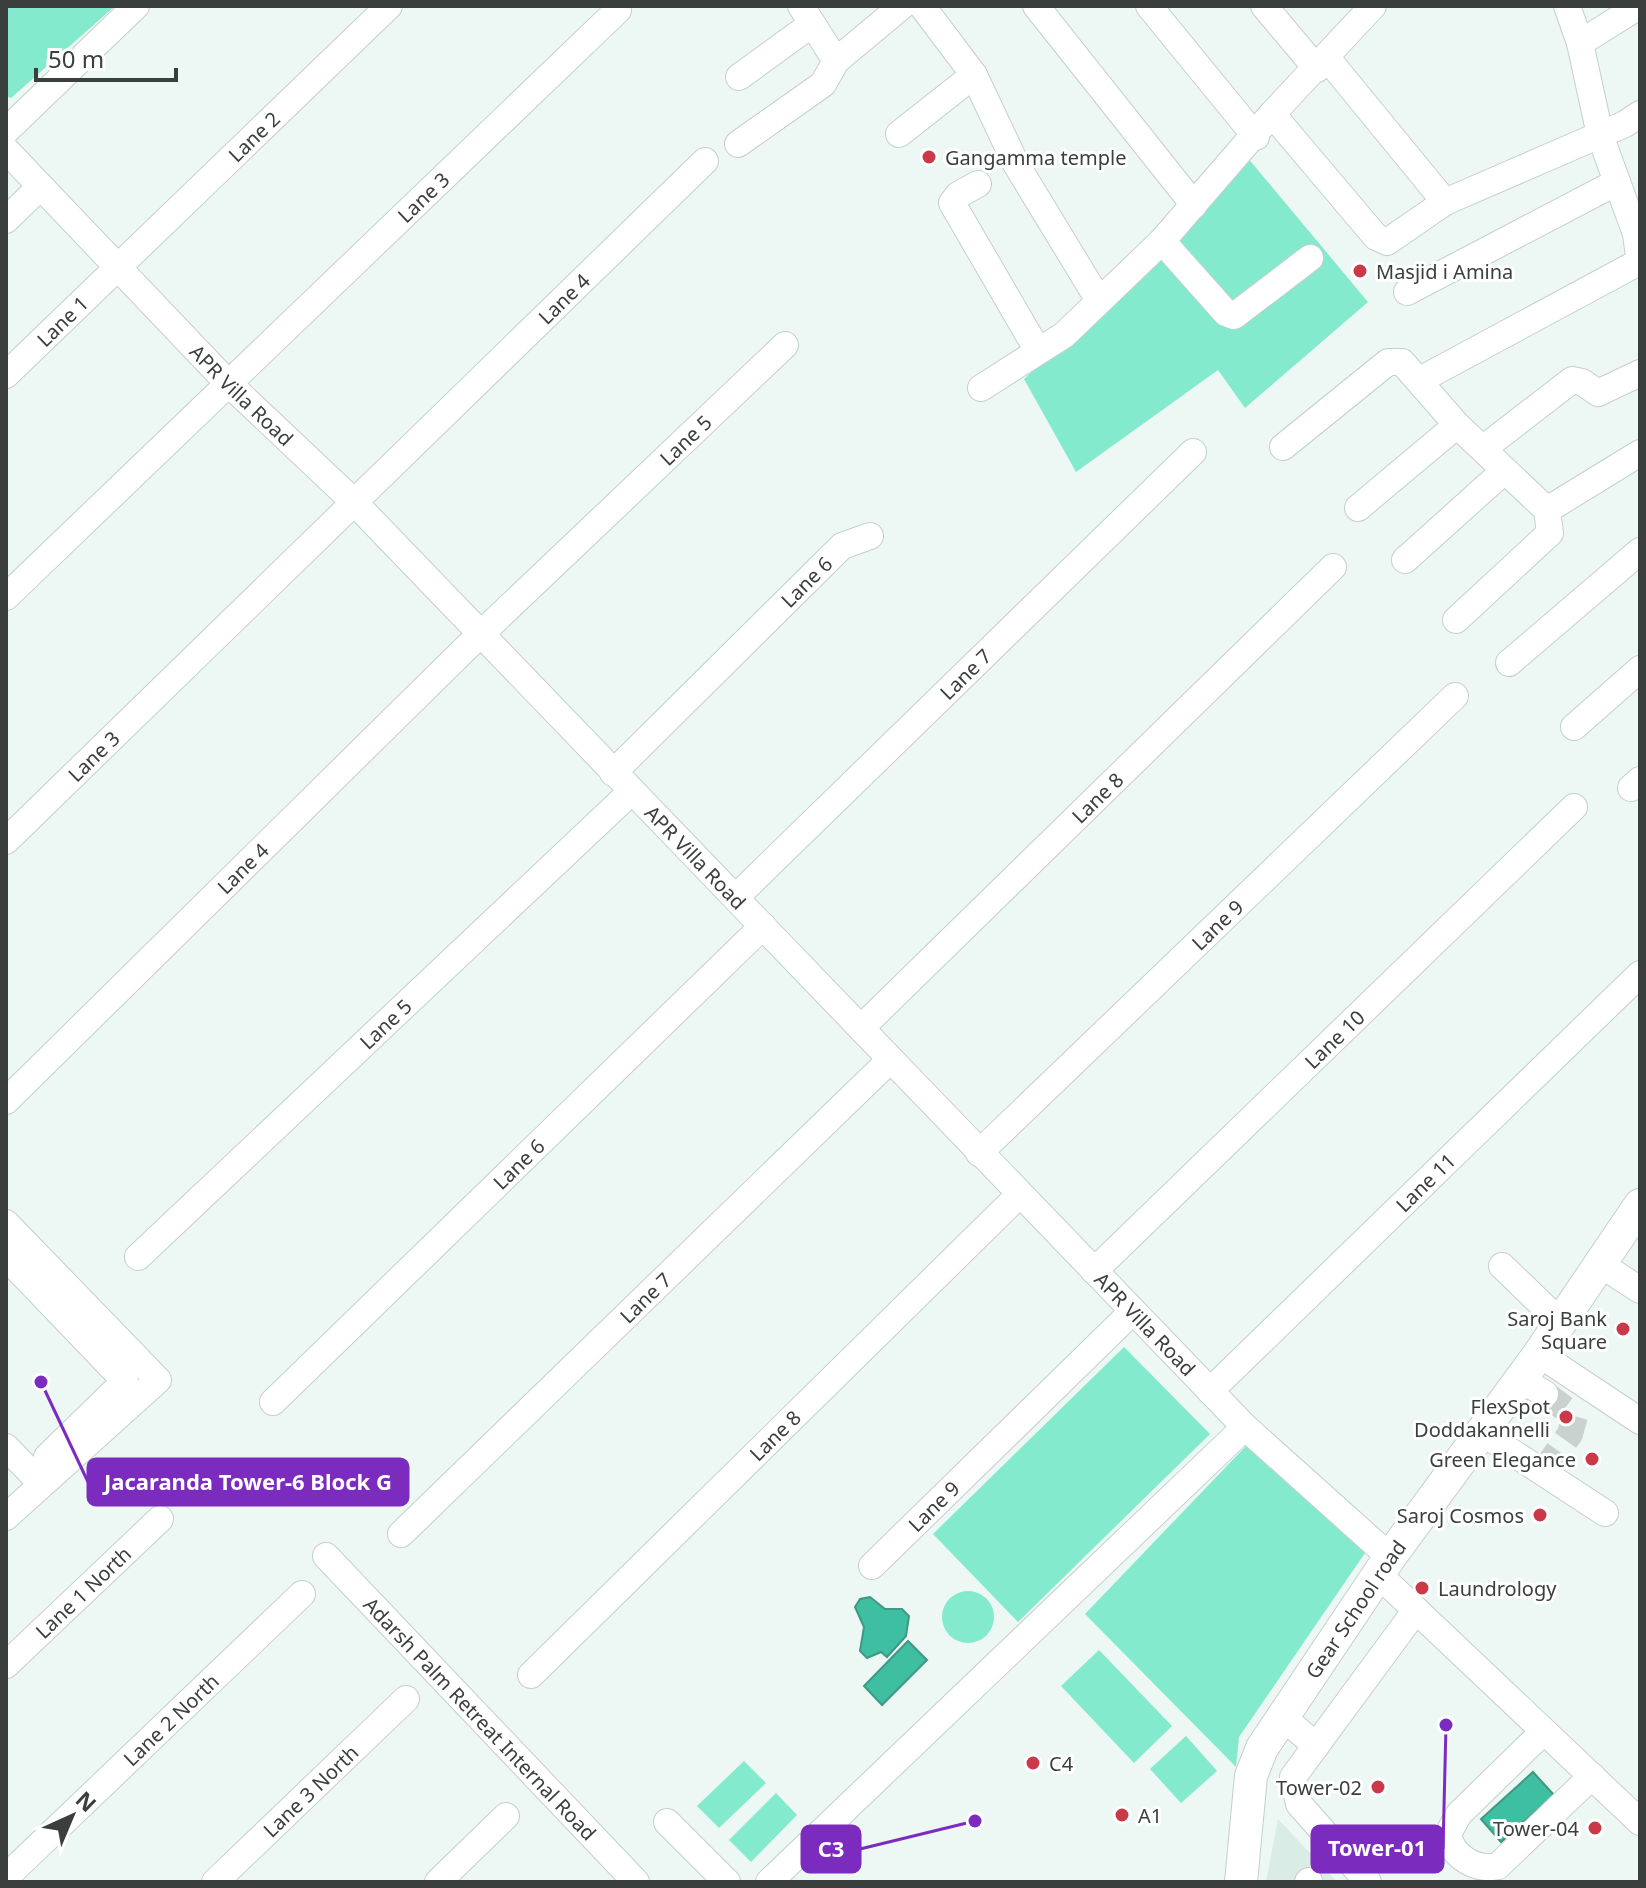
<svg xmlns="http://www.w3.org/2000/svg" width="1646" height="1888" viewBox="0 0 1646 1888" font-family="'Noto Sans',sans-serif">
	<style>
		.built { fill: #d9ece5 }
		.green { fill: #83eacd }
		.water { fill: #3fbfa1; stroke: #3e9883; stroke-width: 2 }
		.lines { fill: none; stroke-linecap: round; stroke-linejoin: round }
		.minor-tunnel { stroke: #c9d2cf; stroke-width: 26; stroke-dasharray: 26 13; stroke-linecap: butt }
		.minor-casing { stroke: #c5cfcb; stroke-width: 28 }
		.major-casing { stroke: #c5cfcb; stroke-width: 34 }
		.minor { stroke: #fff; stroke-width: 26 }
		.major { stroke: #fff; stroke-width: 32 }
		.poi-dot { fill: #c93947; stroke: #fff; stroke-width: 3 }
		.labels { text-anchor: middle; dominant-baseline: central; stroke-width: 6; stroke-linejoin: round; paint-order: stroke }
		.street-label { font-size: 20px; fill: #3a3e3c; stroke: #fff }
		.poi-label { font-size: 20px; fill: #3a3e3c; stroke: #fff; text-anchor: end }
		.leader { fill: none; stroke: #7b2cbf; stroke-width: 3 }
		.callout-dot { fill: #7b2cbf; stroke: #fff; stroke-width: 3 }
		.callout { fill: #7b2cbf; stroke: #7b2cbf; stroke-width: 3 }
		.callout-label { font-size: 22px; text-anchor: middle; font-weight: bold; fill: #fff }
	</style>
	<rect width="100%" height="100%" fill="#edf7f4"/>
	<path class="built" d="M1278 1819 1337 1882H1266Z"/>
	<g class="green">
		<path d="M6 6H115L11 98 6 96Z"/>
		<path d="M1247 157 1368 302 1245 408 1218 370 1076 472 1024 379 1130 282Z"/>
		<path d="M1124 1347 1210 1434 1018 1622 933 1534Z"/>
		<path d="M1246 1446 1365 1553 1239 1737 1236 1767 1085 1614Z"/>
		<circle cx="968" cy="1617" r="26"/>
		<path d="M1099 1650 1172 1726 1134 1763 1061 1686Z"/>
		<path d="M1186 1736 1217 1771 1181 1803 1150 1769Z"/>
		<path d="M744 1761 766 1783 719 1828 697 1806Z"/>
		<path d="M776 1793 797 1815 751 1862 729 1840Z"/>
	</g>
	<g class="water">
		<path d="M870 1597 885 1609H902L909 1616 906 1636 887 1657 881 1652 867 1658 860 1651 864 1627 855 1607 860 1599Z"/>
		<path d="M908 1641 927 1660 882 1705 864 1686Z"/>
		<path d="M1533 1772 1554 1795 1501 1842 1481 1819Z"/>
	</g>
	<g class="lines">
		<path class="minor-tunnel" d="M1543 1472 1570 1434 1575 1416 1545 1394"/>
		<g class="minor-casing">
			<g id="minor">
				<path d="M801 6 836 61"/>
				<path d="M922 6 974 75 1016 164 1098 299"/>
				<path d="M1036 6 1194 205"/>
				<path d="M1149 6 1256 137"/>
				<path d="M1264 6 1317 69"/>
				<path d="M1567 6 1580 43 1600 135 1636 234 1640 264"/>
				<path d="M1580 43 1639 6"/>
				<path d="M1327 58 1445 202"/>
				<path d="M739 77 812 24"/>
				<path d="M1272 114 1376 237 1387 242 1445 202 1625 124 1640 114"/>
				<path d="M6 131 136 6"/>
				<path d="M899 134 974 75"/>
				<path d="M738 144 823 84 836 61 902 6"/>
				<path id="s1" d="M6 150 228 383 353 501 1245 1427 1390 1557"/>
				<path d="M978 184 958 195 952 203 1038 351"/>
				<path d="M6 220 40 187"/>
				<path d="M1162 241 1226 313 1234 316 1310 258"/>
				<path d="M1407 292 1617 182"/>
				<path id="s2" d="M6 375 389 6"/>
				<path d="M1420 380 1639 262"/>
				<path d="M981 388 1064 335 1162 241 1272 114 1373 6"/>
				<path d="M1283 447 1388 362H1402L1457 425 1547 510 1550 533 1456 620"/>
				<path d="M1484 448 1572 380 1582 382 1598 393 1640 373"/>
				<path d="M1358 508 1457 425"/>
				<path d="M1547 510 1640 453"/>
				<path d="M1405 560 1504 471"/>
				<path id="s3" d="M6 597 618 10"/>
				<path d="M1509 663 1640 551"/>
				<path d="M1574 727 1640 669"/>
				<path id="s4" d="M613 773 842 546 870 536"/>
				<path d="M1631 788 1640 780"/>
				<path id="s5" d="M6 841 705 161"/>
				<path id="s6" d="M736 897 1193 452"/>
				<path id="s7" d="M861 1028 1333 567"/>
				<path id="s8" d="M6 1101 465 649 785 345"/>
				<path id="s9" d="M979 1153 1455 696"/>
				<path d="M6 1223 158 1380 6 1517"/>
				<path d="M6 1257 125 1381 47 1457"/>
				<path id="s10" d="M138 1257 632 791"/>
				<path d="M1600 1264 1640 1290"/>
				<path d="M1502 1266 1560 1322"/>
				<path id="s11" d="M1094 1271 1574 807"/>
				<path d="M1539 1354 1640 1421"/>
				<path d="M1520 1379 1545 1394"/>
				<path id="s12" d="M1210 1391 1640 974"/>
				<path id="s13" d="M273 1402 763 926"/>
				<path d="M1481 1432 1605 1513"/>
				<path d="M6 1447 42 1484"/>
				<path id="s14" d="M401 1534 890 1060"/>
				<path id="s15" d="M326 1556 636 1882"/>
				<path id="s16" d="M872 1566 1133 1311"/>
				<path d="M1379 1575 1640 1822"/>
				<path id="s17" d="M6 1665 160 1519"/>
				<path id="s18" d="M531 1675 1020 1194"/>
				<path d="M1283 1717 1316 1746"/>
				<path d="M1543 1732 1459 1814 1448 1834C1452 1857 1476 1871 1498 1866L1592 1776"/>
				<path d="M667 1822 727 1882"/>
				<path id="s19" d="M6 1877 302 1594"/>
				<path id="s20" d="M215 1882 406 1699"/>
				<path d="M438 1882 506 1816"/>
				<path d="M769 1882 1245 1427"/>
				<path d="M1308 1882 1309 1881"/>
				<path d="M1368 1882 1299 1804 1293 1777 1416 1610"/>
			</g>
		</g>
		<g class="major-casing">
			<g id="major">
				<path id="s21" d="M1241 1882 1251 1776 1262 1748 1390 1557 1539 1354 1640 1205"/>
			</g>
		</g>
		<use href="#minor" class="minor"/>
		<use href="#major" class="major"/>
	</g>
	<g class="poi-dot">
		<circle cx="929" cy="157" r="8"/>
		<circle cx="1360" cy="271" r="8"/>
		<circle cx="1623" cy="1329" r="8"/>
		<circle cx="1566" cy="1417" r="8"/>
		<circle cx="1592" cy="1459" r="8"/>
		<circle cx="1540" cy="1515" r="8"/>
		<circle cx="1422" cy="1588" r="8"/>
		<circle cx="1033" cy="1763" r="8"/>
		<circle cx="1378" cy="1787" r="8"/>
		<circle cx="1122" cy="1815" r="8"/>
		<circle cx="1595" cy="1828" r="8"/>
	</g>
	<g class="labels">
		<g class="street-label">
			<text stroke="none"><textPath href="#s2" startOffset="344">Lane 2</textPath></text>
			<text stroke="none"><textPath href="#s3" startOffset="578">Lane 3</textPath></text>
			<text stroke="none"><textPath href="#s5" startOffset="778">Lane 4</textPath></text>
			<text stroke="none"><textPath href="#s2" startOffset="78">Lane 1</textPath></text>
			<text stroke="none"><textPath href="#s1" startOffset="340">APR Villa Road</textPath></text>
			<text stroke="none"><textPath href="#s8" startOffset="948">Lane 5</textPath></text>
			<text stroke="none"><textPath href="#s4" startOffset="272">Lane 6</textPath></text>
			<text stroke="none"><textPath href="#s6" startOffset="320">Lane 7</textPath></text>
			<text stroke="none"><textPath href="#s5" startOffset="122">Lane 3</textPath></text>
			<text stroke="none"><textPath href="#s7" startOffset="330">Lane 8</textPath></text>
			<text stroke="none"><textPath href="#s1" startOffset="988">APR Villa Road</textPath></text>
			<text stroke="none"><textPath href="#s8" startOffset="332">Lane 4</textPath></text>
			<text stroke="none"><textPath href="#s9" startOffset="330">Lane 9</textPath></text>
			<text stroke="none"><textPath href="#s10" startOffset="340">Lane 5</textPath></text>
			<text stroke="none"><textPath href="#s11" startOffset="334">Lane 10</textPath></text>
			<text stroke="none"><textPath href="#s13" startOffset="342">Lane 6</textPath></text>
			<text stroke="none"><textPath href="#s12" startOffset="300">Lane 11</textPath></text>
			<text stroke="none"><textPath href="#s14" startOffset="340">Lane 7</textPath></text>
			<text stroke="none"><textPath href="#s1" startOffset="1636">APR Villa Road</textPath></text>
			<text stroke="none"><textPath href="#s18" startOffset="342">Lane 8</textPath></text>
			<text stroke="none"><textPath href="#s16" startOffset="86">Lane 9</textPath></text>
			<text stroke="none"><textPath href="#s17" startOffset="106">Lane 1 North</textPath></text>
			<text stroke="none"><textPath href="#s21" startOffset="304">Gear School road</textPath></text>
			<text stroke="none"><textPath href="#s19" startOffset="228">Lane 2 North</textPath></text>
			<text stroke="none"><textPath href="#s15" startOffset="224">Adarsh Palm Retreat Internal Road</textPath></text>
			<text stroke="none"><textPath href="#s20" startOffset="132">Lane 3 North</textPath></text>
		</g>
		<g class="poi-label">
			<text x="945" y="157" text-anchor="start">Gangamma temple</text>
			<text x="1376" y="271" text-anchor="start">Masjid i Amina</text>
			<text x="1607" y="1318">Saroj Bank<tspan x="1607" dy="23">Square</tspan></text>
			<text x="1550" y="1406">FlexSpot<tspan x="1550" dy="23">Doddakannelli</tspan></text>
			<text x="1576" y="1459">Green Elegance</text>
			<text x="1524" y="1515">Saroj Cosmos</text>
			<text x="1438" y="1588" text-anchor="start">Laundrology</text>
			<text x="1049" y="1763" text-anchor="start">C4</text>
			<text x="1362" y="1787">Tower-02</text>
			<text x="1138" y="1815" text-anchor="start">A1</text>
			<text x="1579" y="1828">Tower-04</text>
		</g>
	</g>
	<path class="leader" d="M41 1382L88 1482M1446 1725L1443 1849M975 1821L860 1849"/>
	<g class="callout-dot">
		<circle cx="41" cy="1382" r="8"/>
		<circle cx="1446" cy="1725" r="8"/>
		<circle cx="975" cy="1821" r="8"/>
	</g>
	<g class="callout">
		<rect x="88" y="1459" width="320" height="46" rx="8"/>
		<rect x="1312" y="1826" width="131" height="46" rx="8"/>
		<rect x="802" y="1826" width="58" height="46" rx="8"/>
	</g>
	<g class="callout-label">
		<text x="248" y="1490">Jacaranda Tower-6 Block G</text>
		<text x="1377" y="1856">Tower-01</text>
		<text x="831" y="1857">C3</text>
	</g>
	<rect width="1646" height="1888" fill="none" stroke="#3a3e3c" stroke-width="16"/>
	<g transform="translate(72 1816) rotate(44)" stroke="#ffffff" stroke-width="6" paint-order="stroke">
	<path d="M0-6L14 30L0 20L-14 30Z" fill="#3a3e3c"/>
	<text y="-12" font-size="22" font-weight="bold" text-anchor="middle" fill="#3a3e3c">N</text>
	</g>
	<path d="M36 68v12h140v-12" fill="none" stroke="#3a3e3c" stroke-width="4"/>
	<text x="48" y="68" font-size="24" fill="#3a3e3c" stroke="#ffffff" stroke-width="6" paint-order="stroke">50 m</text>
</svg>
